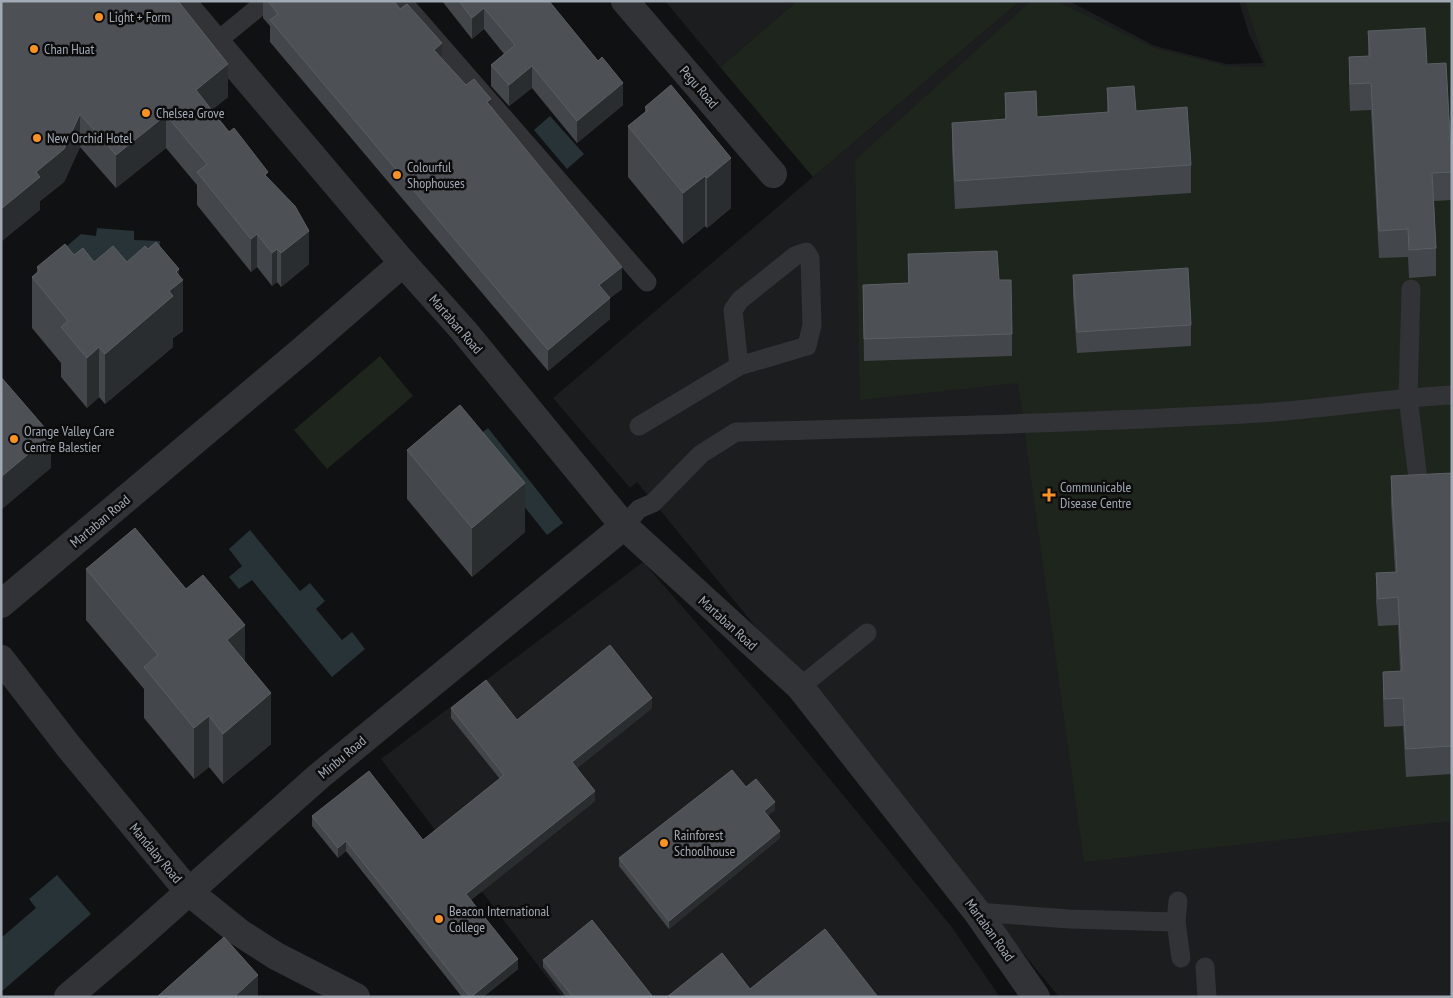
<svg xmlns="http://www.w3.org/2000/svg" width="1453" height="998" viewBox="0 0 1453 998" font-family="'PT Sans Narrow',sans-serif">
	<style>
		.built { fill: #1c1d1f }
		.green { fill: #1d251d }
		.water { fill: #283338 }
		.lines { fill: none; stroke-linecap: round; stroke-linejoin: round }
		.lane { stroke: #313337; stroke-width: 19 }
		.street { stroke: #313337; stroke-width: 28 }
		.wall { fill: #43464a }
		.shaded-wall { fill: #2a2d2f }
		.building { fill: #4d5155; stroke: #5a5f64 }
		.poi-dot { fill: #fc921f; stroke: #0c0c0d; stroke-width: 2 }
		.labels { text-anchor: middle; dominant-baseline: central; stroke-width: 5; stroke-linejoin: round; paint-order: stroke }
		.poi-label { font-size: 14px; fill: #a1a9b4; stroke: #0c0c0d; text-anchor: start }
		.street-label { font-size: 14px; fill: #a1a9b4; stroke: #0c0c0d }
	</style>
	<rect width="100%" height="100%" fill="#101112"/>
	<g class="built">
		<path d="M665 1H797L720 67Z"/>
		<path d="M1020 1H1069L1155 46 1227 64 1263 63 1249 34 1239 1H1452V997H1059L637 482 630 488 553 398Z"/>
		<path d="M643 562 773 710 951 926 1000 997H562L381 759Z"/>
	</g>
	<g class="green">
		<path d="M797 1H1020L813 177 720 67Z"/>
		<path d="M1031 1H1056L1154 48 1227 66 1266 67 1245 1H1452V821L1084 862 1018 383 860 400 855 160Z"/>
		<path d="M380 356 413 396 327 469 294 430Z"/>
	</g>
	<g class="water">
		<path d="M550 116 584 154 567 169 534 130Z"/>
		<path d="M97 228 134 231V240L160 241 158 273 40 269 81 234 96 236Z"/>
		<path d="M488 428 563 523 547 535 472 441Z"/>
		<path d="M250 530 300 591 310 583 325 601 316 609 342 640 352 632 365 649 332 677 252 580 239 589 229 577 242 566 229 549Z"/>
		<path d="M57 875 91 914 1 992V938L36 908 29 899Z"/>
	</g>
	<g class="lines">
		<g class="lane">
			<path d="M402 1 647 282"/>
			<path d="M215 43 266 1"/>
			<path d="M1411 289 1408 397 1419 487"/>
			<path d="M639 426 739 366 807 346 812 325 810 258 806 252 795 256 740 300 733 310 739 366"/>
			<path d="M624 526 639 509 653 503 701 454 736 432C911 427 1086 423 1260 413 1324 409 1388 398 1452 395"/>
			<path d="M800 687 867 633"/>
			<path d="M1178 901 1176 922 1181 958"/>
			<path d="M977 912 1069 919 1176 922"/>
			<path d="M1205 967 1207 997"/>
		</g>
		<g class="street">
			<path d="M181 1 403 263 464 331 624 526 800 687 977 912 1036 997"/>
			<path d="M625 1 773 174"/>
			<path d="M1 604 305 348 403 263"/>
			<path d="M1 659 69 747 189 892 240 933 276 956 356 997"/>
			<path d="M68 997 129 945 318 777 624 526"/>
		</g>
	</g>
	<g class="wall">
		<path d="M263 1H394L442 59 466 85 491 106 622 289 610 298V319L548 371 270 42V26L263 18Z"/>
		<path d="M442 1H549L623 105 577 143 532 88 509 106 491 86V65L504 54 484 29 472 39Z"/>
		<path d="M1 3 228 97 211 110 268 178 309 264 281 287 277 282 272 286 257 267 251 272 197 205V185L166 148 116 188 80 147 64 182 40 201V210Z"/>
		<path d="M1368 31 1427 64 1452 164V200L1434 201 1436 248V276L1409 278 1408 257 1379 258 1371 110 1350 111 1349 84V57L1368 56Z"/>
		<path d="M671 85 731 208 707 228 705 226 683 244 628 177V126L645 112V107Z"/>
		<path d="M1107 88 1136 111 1191 165V193L955 209 952 150V123L1005 119V93L1037 117 1107 112Z"/>
		<path d="M148 249 179 276 183 331 173 338V347L105 404 99 397 87 408 61 377V363L32 328V277L37 273V267L74 255 94 262H127Z"/>
		<path d="M908 254 999 280 1012 334V356L864 361 863 285 908 283Z"/>
		<path d="M1073 275 1191 325V346L1077 353 1073 297Z"/>
		<path d="M407 450 525 532 472 577 407 499Z"/>
		<path d="M1452 473V774L1406 777 1403 726 1384 727 1383 700V672L1400 671 1398 625 1378 626 1376 601V573L1395 572 1391 503V476Z"/>
		<path d="M86 569 245 661 271 744 223 784 209 767 194 779 144 718V689L86 620Z"/>
		<path d="M451 708 517 720 652 708 577 768 595 801 471 900 518 969 483 997H462L346 851 338 858 312 826V816L423 840 500 779 451 718Z"/>
		<path d="M746 787 775 810 768 815 780 838 669 929 619 866V858Z"/>
		<path d="M543 960 653 997H566L543 967Z"/>
	</g>
	<g class="shaded-wall">
		<path d="M484 8V29L472 39V18Z"/>
		<path d="M442 43V64L434 50Z"/>
		<path d="M228 64V97L196 123V90Z"/>
		<path d="M532 66V88L509 106V85Z"/>
		<path d="M623 83V105L577 143V121Z"/>
		<path d="M491 99V120L487 102Z"/>
		<path d="M80 114V147L64 182 40 201V210L1 242V209L36 172Z"/>
		<path d="M166 115V148L116 188V155Z"/>
		<path d="M731 158V208L707 228V178Z"/>
		<path d="M705 176V226L683 244V193Z"/>
		<path d="M309 231V264L281 287V253Z"/>
		<path d="M257 234V267L251 272V239Z"/>
		<path d="M277 249V282L272 286V253Z"/>
		<path d="M622 267V289L610 298V319L548 371V350L599 285Z"/>
		<path d="M179 269V283L183 280V331L173 338V347L105 404V354L169 291 176 272Z"/>
		<path d="M99 347V397L87 408V358Z"/>
		<path d="M51 435V468L1 510V477Z"/>
		<path d="M525 483V532L472 577V528Z"/>
		<path d="M245 625V676L227 640Z"/>
		<path d="M271 693V744L223 784V734Z"/>
		<path d="M652 698V708L572 772V762Z"/>
		<path d="M209 716V767L194 779V728Z"/>
		<path d="M595 791V801L466 904V894Z"/>
		<path d="M775 802V810L764 818V811Z"/>
		<path d="M780 831V838L669 929V921Z"/>
		<path d="M346 841V851L338 858V848Z"/>
		<path d="M518 959V969L483 997H471Z"/>
		<path d="M258 975V997H234Z"/>
	</g>
	<g class="building">
		<path d="M3 1H178L228 64 196 90 229 132 234 128 268 172 265 175 295 206 309 231 281 253 277 249 272 253 257 234 251 239 197 172 207 164 166 115 116 155 80 114 64 149 36 172 40 177 1 209V3Z"/>
		<path d="M268 1H394L400 9 407 4 442 43 434 50 466 85 474 79 491 99 487 102 622 267 599 285 610 298 548 350 270 20 278 14Z"/>
		<path d="M459 1H549L598 61 602 57 623 83 577 121 532 66 509 85 491 65 515 45 484 8 472 18Z"/>
		<path d="M1425 28 1427 64 1446 63 1452 172 1432 173 1436 248 1409 250 1408 229 1379 231 1371 83 1350 84 1349 57 1370 56 1368 31Z"/>
		<path d="M671 85 731 158 707 178 705 176 683 193 628 126 648 110 645 107Z"/>
		<path d="M1134 86 1136 111 1187 107 1191 165 955 181 952 123 1006 119 1005 93 1036 91 1037 117 1109 112 1107 88Z"/>
		<path d="M156 242 179 269 176 272 183 280 169 291 173 296 105 354 99 347 87 358 61 327 68 321 32 277 40 270 37 267 65 244 74 255 83 248 94 262 113 246 127 262 145 246 148 249Z"/>
		<path d="M997 251 999 280H1011L1012 334 864 339 863 285 909 283 908 254Z"/>
		<path d="M1188 268 1191 325 1077 332 1073 275Z"/>
		<path d="M1 377 51 435 1 477Z"/>
		<path d="M460 405 525 483 472 528 407 450Z"/>
		<path d="M1452 473V500H1451L1452 525V746L1406 749 1403 698 1384 699 1383 672 1402 671 1398 597 1378 599 1376 573 1397 572 1391 476Z"/>
		<path d="M135 528 186 589 203 575 245 625 227 640 271 693 223 734 209 716 194 728 144 667 158 655 86 569Z"/>
		<path d="M610 645 652 698 572 762 595 791 466 894 518 959 471 997H470L346 841 338 848 312 816 369 771 423 840 504 775 451 708 486 680 517 720Z"/>
		<path d="M732 770 746 787 756 779 775 802 764 811 780 831 669 921 619 858Z"/>
		<path d="M592 920 653 997H573L543 960Z"/>
		<path d="M825 929 878 997H667L722 953 750 989Z"/>
		<path d="M224 937 258 975 234 997H157Z"/>
	</g>
	<g class="poi-dot">
		<circle cx="99" cy="17" r="5"/>
		<circle cx="34" cy="49" r="5"/>
		<circle cx="146" cy="113" r="5"/>
		<circle cx="37" cy="138" r="5"/>
		<circle cx="397" cy="175" r="5"/>
		<circle cx="14" cy="439" r="5"/>
		<path d="M1046.5 487.5h5v5h5v5h-5v5h-5v-5h-5v-5h5z"/>
		<circle cx="664" cy="843" r="5"/>
		<circle cx="439" cy="919" r="5"/>
	</g>
	<g class="labels">
		<g class="poi-label">
			<text x="109" y="17">Light + Form</text>
			<text x="44" y="49">Chan Huat</text>
			<text x="156" y="113">Chelsea Grove</text>
			<text x="47" y="138">New Orchid Hotel</text>
			<text x="407" y="167">Colourful<tspan x="407" dy="16">Shophouses</tspan></text>
			<text x="24" y="431">Orange Valley Care<tspan x="24" dy="16">Centre Balestier</tspan></text>
			<text x="1060" y="487">Communicable<tspan x="1060" dy="16">Disease Centre</tspan></text>
			<text x="674" y="835">Rainforest<tspan x="674" dy="16">Schoolhouse</tspan></text>
			<text x="449" y="911">Beacon International<tspan x="449" dy="16">College</tspan></text>
		</g>
		<g class="street-label">
			<text transform="translate(699 87) rotate(49)">Pegu Road</text>
			<text transform="translate(456 324) rotate(49)">Martaban Road</text>
			<text transform="translate(100 521) rotate(-40)">Martaban Road</text>
			<text transform="translate(728 623) rotate(42)">Martaban Road</text>
			<text transform="translate(342 757) rotate(-40)">Minbu Road</text>
			<text transform="translate(156 853) rotate(50)">Mandalay Road</text>
			<text transform="translate(990 930) rotate(54)">Martaban Road</text>
		</g>
	</g>
	<rect width="1453" height="998" fill="none" stroke="#a1a9b4" stroke-width="5"/>
</svg>
